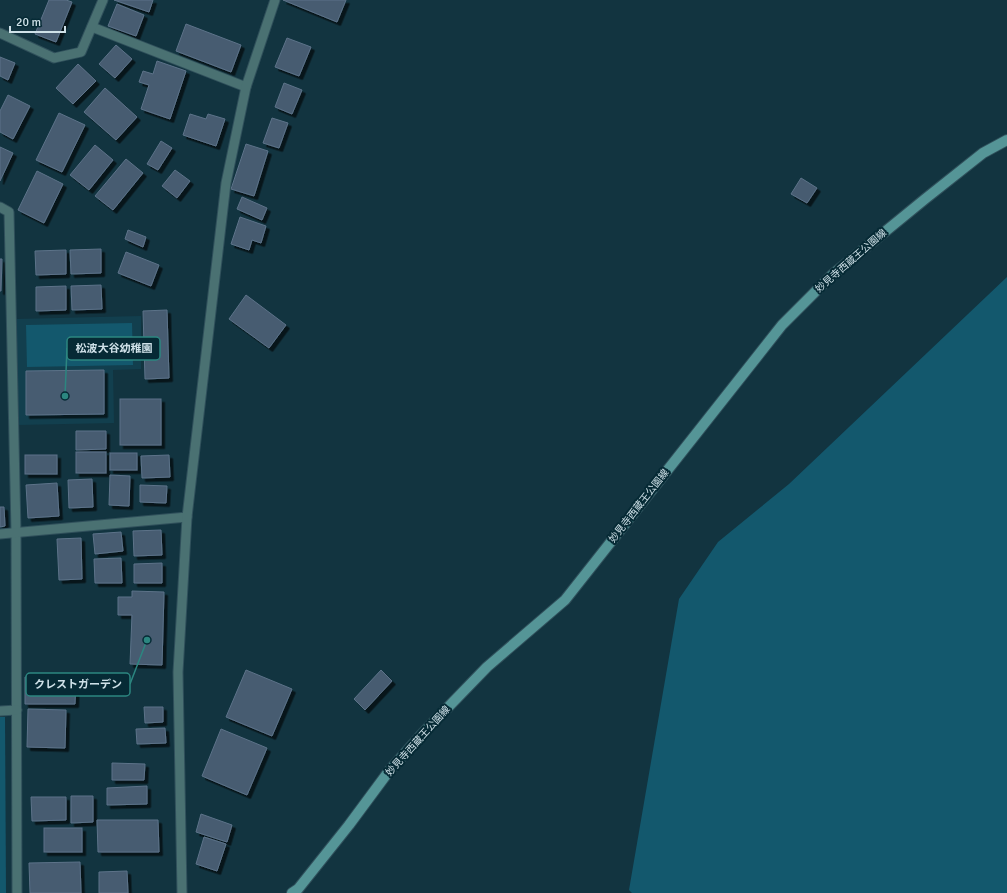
<svg xmlns="http://www.w3.org/2000/svg" width="1007" height="893" viewBox="0 0 1007 893" font-family="Signika,'Noto Sans JP',sans-serif">
	<style>
		.built { fill: #123f4e }
		.green { fill: #13586d }
		.building { fill: #465b71; stroke: #5d7389; filter: url(#shadow) }
		.lines { fill: none; stroke-linecap: round; stroke-linejoin: round }
		.service-casing { stroke: #30505b; stroke-width: 11 }
		.secondary-casing { stroke: #30505b; stroke-width: 12 }
		.service { stroke: #4a7172; stroke-width: 9 }
		.secondary { stroke: #559597; stroke-width: 10 }
		.labels { text-anchor: middle; dominant-baseline: central; stroke-width: 4; stroke-linejoin: round; paint-order: stroke }
		.street-label { font-size: 10px; fill: #cfe1e8; stroke: #062a35 }
		.leader { fill: none; stroke: #2c8680; stroke-width: 1.5 }
		.callout-dot { fill: #2c8680; stroke: #062a35; stroke-width: 1.5 }
		.callout { fill: #062a35; stroke: #2c8680; stroke-width: 1.5 }
		.callout-label { font-size: 11px; text-anchor: middle; font-weight: bold; fill: #cfe1e8 }
	</style>
	<defs>
		<filter id="shadow"><feDropShadow dx="3.5" dy="3.5" stdDeviation="0" flood-color="#0009"/></filter>
	</defs>
	<rect width="100%" height="100%" fill="#123440"/>
	<path class="built" d="M141 316V369L113 370 114 423 17 425 16 319Z"/>
	<g class="green">
		<path d="M1007 277V893H632L629 890 679 599 718 542 789 484Z"/>
		<path d="M132 323 133 365 27 367 26 325Z"/>
		<path d="M0 717H5L6 893H0Z"/>
	</g>
	<g class="building">
		<path d="M49 0H66L72 2 56 42 35 34Z"/>
		<path d="M114 0H153L149 12Z"/>
		<path d="M283 0H346L337 22Z"/>
		<path d="M117 4 144 15 136 36 108 26Z"/>
		<path d="M186 24 241 45 231 72 176 51Z"/>
		<path d="M287 38 311 47 299 76 275 67Z"/>
		<path d="M116 45 132 59 115 78 99 64Z"/>
		<path d="M0 57 15 63 8 80 0 76Z"/>
		<path d="M157 61 186 71 170 119 141 109 149 85 139 82 143 71 153 74Z"/>
		<path d="M78 64 96 81 73 104 56 88Z"/>
		<path d="M284 83 302 90 292 114 275 107Z"/>
		<path d="M105 88 137 117 116 140 84 112Z"/>
		<path d="M8 95 30 106 13 139 0 132V111Z"/>
		<path d="M59 113 85 125 62 172 36 160Z"/>
		<path d="M190 114 206 119 208 114 225 119 216 146 183 135Z"/>
		<path d="M272 118 288 123 279 148 263 143Z"/>
		<path d="M161 141 172 148 158 170 147 164Z"/>
		<path d="M246 144 268 151 254 196 231 189Z"/>
		<path d="M95 145 113 160 89 190 70 175Z"/>
		<path d="M0 147 13 153 0 181Z"/>
		<path d="M126 159 143 173 113 210 95 196Z"/>
		<path d="M175 170 190 181 177 198 162 186Z"/>
		<path d="M37 171 63 184 44 223 18 210Z"/>
		<path d="M801 178 817 188 807 203 791 194Z"/>
		<path d="M242 197 267 208 262 220 237 209Z"/>
		<path d="M240 217 266 226 261 243 252 240 249 250 231 244Z"/>
		<path d="M128 230 146 237 143 247 125 239Z"/>
		<path d="M101 249V273L71 274 70 250Z"/>
		<path d="M66 250V274L36 275 35 251Z"/>
		<path d="M126 252 159 265 151 286 118 273Z"/>
		<path d="M0 259H2L1 291H0Z"/>
		<path d="M101 285 102 309 72 310 71 286Z"/>
		<path d="M66 286V310L36 311V287Z"/>
		<path d="M246 295 286 325 269 348 229 319Z"/>
		<path d="M167 310 169 378 145 379 143 311Z"/>
		<path d="M104 370V414L26 415V371Z"/>
		<rect x="120" y="399" width="41" height="46"/>
		<path d="M76 431H106V449L76 450Z"/>
		<rect x="76" y="452" width="30" height="21"/>
		<rect x="110" y="453" width="27" height="17"/>
		<rect x="25" y="455" width="32" height="19"/>
		<path d="M169 455 170 477 142 478 141 456Z"/>
		<path d="M110 475 130 476 129 506 109 505Z"/>
		<path d="M92 479 93 507 69 508 68 480Z"/>
		<path d="M57 483 59 516 28 518 26 485Z"/>
		<path d="M140 485 167 486 166 503 140 502Z"/>
		<path d="M0 507H4L5 526 0 527Z"/>
		<path d="M161 530 162 555 134 556 133 531Z"/>
		<path d="M121 532 123 551 95 554 93 534Z"/>
		<path d="M81 538 82 579 59 580 57 539Z"/>
		<path d="M121 558 122 583H95L94 559Z"/>
		<path d="M162 563V583H134V564Z"/>
		<path d="M132 591 164 592 162 665 130 664 132 615H118V597H132Z"/>
		<path d="M246 670 292 689 272 736 226 717Z"/>
		<path d="M381 670 392 681 365 710 354 699Z"/>
		<path d="M25 677H76L75 704H25Z"/>
		<path d="M144 707H163V722L145 723Z"/>
		<path d="M28 709 66 710 65 748 27 747Z"/>
		<path d="M165 728 166 743 137 744 136 729Z"/>
		<path d="M221 729 267 748 247 795 202 776Z"/>
		<path d="M112 763 145 764 144 780H112Z"/>
		<path d="M147 786V804L107 805V788Z"/>
		<path d="M71 796H93V822L71 823Z"/>
		<path d="M31 797H66V820L32 821Z"/>
		<path d="M201 814 232 825 227 842 196 832Z"/>
		<path d="M97 820H158L159 852H98Z"/>
		<rect x="44" y="828" width="38" height="24"/>
		<path d="M204 837 226 844 217 871 196 864Z"/>
		<path d="M80 862 81 893H30L29 863Z"/>
		<path d="M127 871 128 893H99V872Z"/>
	</g>
	<g class="lines">
		<g class="service-casing">
			<g id="service">
				<path d="M92 27 246 87"/>
				<path d="M0 33 54 58 81 52 103 0"/>
				<path d="M0 207 9 212 16 532 17 893"/>
				<path d="M0 534 187 517"/>
				<path d="M0 711 17 710"/>
				<path d="M182 893 178 672 187 517 226 183 246 87 275 0"/>
			</g>
		</g>
		<g class="secondary-casing">
			<path id="secondary" d="M292 893 298 889 349 825 389 771 423 733 487 667 565 600 782 325 832 275 925 199 983 153 1007 140"/>
		</g>
		<use href="#service" class="service"/>
		<use href="#secondary" class="secondary"/>
	</g>
	<g class="labels">
		<g class="street-label">
			<text transform="translate(851 261) rotate(-41)">妙見寺西蔵王公園線</text>
			<text transform="translate(639 506) rotate(-52)">妙見寺西蔵王公園線</text>
			<text transform="translate(418 741) rotate(-48)">妙見寺西蔵王公園線</text>
		</g>
	</g>
	<path class="leader" d="M65 396L67 348M147 640L130 684"/>
	<g class="callout-dot">
		<circle cx="65" cy="396" r="4"/>
		<circle cx="147" cy="640" r="4"/>
	</g>
	<g class="callout">
		<rect x="67" y="337" width="93" height="23" rx="4"/>
		<rect x="26" y="673" width="104" height="23" rx="4"/>
	</g>
	<g class="callout-label">
		<text x="114" y="352">松波大谷幼稚園</text>
		<text x="78" y="688">クレストガーデン</text>
	</g>
	<path d="M10 26v6h55v-6" fill="none" stroke="#cfe1e8" stroke-width="2"/>
	<text x="16" y="26" font-size="12" fill="#cfe1e8" stroke="#062a35" stroke-width="3" paint-order="stroke">20 m</text>
</svg>
